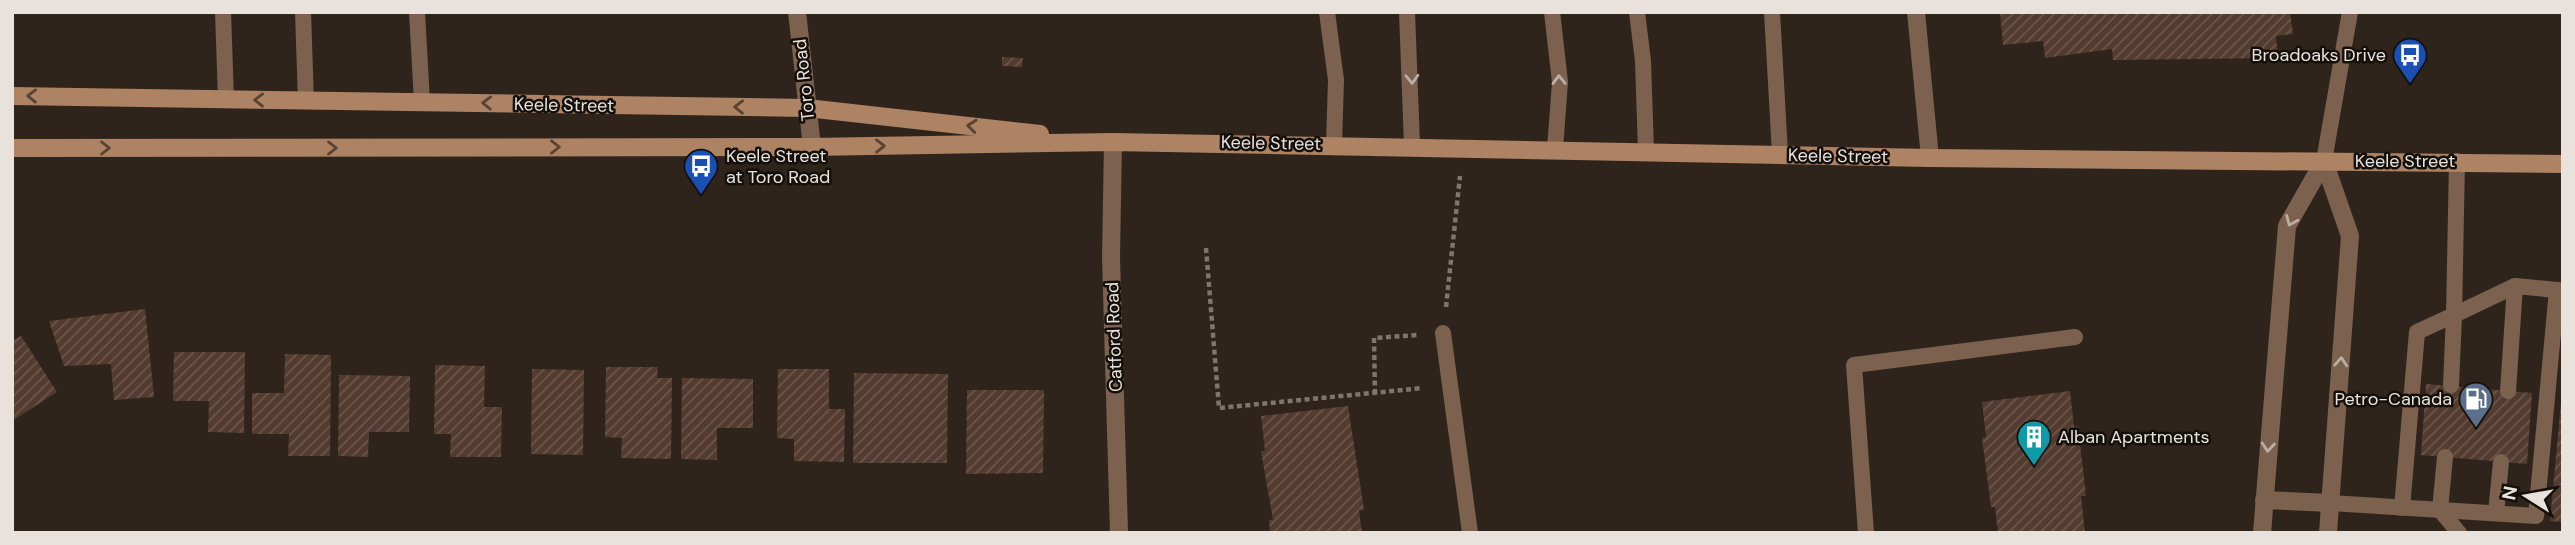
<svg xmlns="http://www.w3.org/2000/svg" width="2575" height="545" viewBox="0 0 2575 545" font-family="'DM Sans',sans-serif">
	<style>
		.building { fill: url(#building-hatch) }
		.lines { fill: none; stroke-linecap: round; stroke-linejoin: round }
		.path { stroke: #7e756e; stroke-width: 4.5; stroke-dasharray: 5 3.5; stroke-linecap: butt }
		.lane { stroke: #7c624e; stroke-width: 16 }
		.street { stroke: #7c624e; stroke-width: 18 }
		.secondary { stroke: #ad8363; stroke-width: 18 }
		.oneway { stroke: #bdaea3 }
		.oneway2 { stroke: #584333 }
		.labels { text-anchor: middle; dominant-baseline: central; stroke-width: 5; stroke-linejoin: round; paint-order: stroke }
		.poi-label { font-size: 18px; fill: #e9e1dc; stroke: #130f0b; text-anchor: end }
		.street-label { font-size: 18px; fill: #e9e1dc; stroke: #130f0b }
	</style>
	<defs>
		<pattern id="building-hatch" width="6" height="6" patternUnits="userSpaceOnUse" patternTransform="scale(1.75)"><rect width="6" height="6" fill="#533b2f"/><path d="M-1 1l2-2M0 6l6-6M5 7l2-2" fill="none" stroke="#6c574d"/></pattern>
	</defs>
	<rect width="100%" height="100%" fill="#2f241c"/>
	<g class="building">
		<path d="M2000 12H2290L2293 34 2276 36 2278 58 2113 60 2112 49 2045 58 2043 41 2003 45Z"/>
		<path d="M1002 57 1023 58 1022 67 1002 66Z"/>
		<path d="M145 309 154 397 114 400 111 364 64 366 49 321Z"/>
		<path d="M21 336 57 392 12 421V341Z"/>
		<path d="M174 352H245L244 433 208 432 209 401H173Z"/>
		<path d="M285 354 331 355 330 456H288L289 434H252V393H284Z"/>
		<path d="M435 365 485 366 484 407H502L501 457H450L451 434H434Z"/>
		<path d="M606 367H658L657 378H672L671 459 621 458 622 438 605 437Z"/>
		<path d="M532 369 584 370 583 455 531 454Z"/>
		<path d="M778 369H829V409H845L844 462 794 461V439L777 438Z"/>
		<path d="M854 373 948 374 947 463H853Z"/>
		<path d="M339 375 410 376 409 432H369L368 457 338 456Z"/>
		<path d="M682 378 753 379V428H717V460L681 459Z"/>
		<path d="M2426 384 2532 393 2527 464 2421 455Z"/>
		<path d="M967 390H1044L1043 473 966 474Z"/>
		<path d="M2070 391 2074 427 2078 426 2086 496H2081L2085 533H1998L1995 507H1991L1982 438 1986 437 1982 402Z"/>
		<path d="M2561 402H2563V522L2550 521Z"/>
		<path d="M1348 406 1364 510H1359L1362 533H1270L1269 520H1273L1261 451H1265L1261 416Z"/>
	</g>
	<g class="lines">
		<g class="path">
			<path d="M1206 248 1219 408 1423 388"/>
			<path d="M1446 307 1460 176"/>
			<path d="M1375 394 1374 338 1418 335"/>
		</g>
		<g class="lane">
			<path d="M223 12 226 99"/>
			<path d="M303 12 306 101"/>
			<path d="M417 12 422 102"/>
			<path d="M1327 12 1336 80 1334 144"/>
			<path d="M1407 12 1412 145"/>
			<path d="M1552 12 1560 82 1555 149"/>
			<path d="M1637 12 1643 61 1646 151"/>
			<path d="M1772 12 1780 154"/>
			<path d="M2324 161 2350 12"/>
			<path d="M1443 333 1470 533"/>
			<path d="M2451 385 2454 315 2515 286 2557 290"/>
			<path d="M2508 391 2515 286"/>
			<path d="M2445 457 2440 510 2459 533"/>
			<path d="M2331 503 2536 516 2557 290 2563 291"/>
			<path d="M2402 508 2417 332 2454 315 2457 161"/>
			<path d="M2496 513 2501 462"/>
			<path d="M1866 533 1854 365 2075 337"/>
		</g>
		<g class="street">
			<path d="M797 12 812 147"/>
			<path d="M1916 12 1930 158"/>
			<path d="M1113 142 1111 258 1119 533"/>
			<path d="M2324 161 2350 236 2328 533"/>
			<path d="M2264 500 2331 503"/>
			<path d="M2262 533 2287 226 2324 161"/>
		</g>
		<g class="secondary">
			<path d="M12 96 807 108 1040 134"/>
			<path d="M12 148 812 147 1113 142 1930 158 2563 164"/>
		</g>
	</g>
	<defs><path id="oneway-chevron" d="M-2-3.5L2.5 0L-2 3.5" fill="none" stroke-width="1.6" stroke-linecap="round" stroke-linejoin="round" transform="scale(1.75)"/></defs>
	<g class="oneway">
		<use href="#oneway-chevron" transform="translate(1412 79) rotate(88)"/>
		<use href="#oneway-chevron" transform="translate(1559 80) rotate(-91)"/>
		<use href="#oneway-chevron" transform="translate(2291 221) rotate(113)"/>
		<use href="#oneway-chevron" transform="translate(2341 362) rotate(-86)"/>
		<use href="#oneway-chevron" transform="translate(2268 447) rotate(95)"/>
	</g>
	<g class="oneway2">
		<use href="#oneway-chevron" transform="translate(32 96) rotate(-179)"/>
		<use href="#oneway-chevron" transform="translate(259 100) rotate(-179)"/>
		<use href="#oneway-chevron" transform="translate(487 103) rotate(-179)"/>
		<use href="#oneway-chevron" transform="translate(739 107) rotate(-179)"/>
		<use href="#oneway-chevron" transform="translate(972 126) rotate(-174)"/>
		<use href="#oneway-chevron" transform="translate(880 146) rotate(-1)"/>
		<use href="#oneway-chevron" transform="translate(555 147)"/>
		<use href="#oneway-chevron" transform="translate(105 148)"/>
		<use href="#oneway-chevron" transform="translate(332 148)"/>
	</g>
	<defs>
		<g id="bus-pin" transform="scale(1.75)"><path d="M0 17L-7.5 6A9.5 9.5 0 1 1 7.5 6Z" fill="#1a4fb4" stroke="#130f0b"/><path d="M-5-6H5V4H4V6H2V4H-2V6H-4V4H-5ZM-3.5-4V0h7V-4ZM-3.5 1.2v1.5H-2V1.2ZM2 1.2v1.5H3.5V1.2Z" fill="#fff"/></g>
		<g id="fuel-pin" transform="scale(1.75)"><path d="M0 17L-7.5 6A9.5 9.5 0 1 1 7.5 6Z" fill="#5c6f8a" stroke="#130f0b"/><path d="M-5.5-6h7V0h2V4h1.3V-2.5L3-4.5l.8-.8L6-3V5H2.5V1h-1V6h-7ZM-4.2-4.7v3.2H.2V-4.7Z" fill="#fff"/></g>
		<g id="building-pin" transform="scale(1.75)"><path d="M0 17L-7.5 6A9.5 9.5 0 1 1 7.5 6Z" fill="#0f9aa8" stroke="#130f0b"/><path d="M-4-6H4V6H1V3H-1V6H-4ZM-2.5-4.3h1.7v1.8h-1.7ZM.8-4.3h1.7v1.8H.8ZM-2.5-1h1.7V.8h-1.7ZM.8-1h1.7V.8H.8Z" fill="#fff"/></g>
	</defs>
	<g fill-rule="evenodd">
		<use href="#bus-pin" x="2410" y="55"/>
		<use href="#bus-pin" x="701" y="166"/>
		<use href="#fuel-pin" x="2476" y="399"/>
		<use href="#building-pin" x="2034" y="437"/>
	</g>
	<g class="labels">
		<g class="poi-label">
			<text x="2386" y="55">Broadoaks Drive</text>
			<text x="726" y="156" text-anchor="start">Keele Street<tspan x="726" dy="21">at Toro Road</tspan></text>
			<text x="2452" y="399">Petro-Canada</text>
			<text x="2058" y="437" text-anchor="start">Alban Apartments</text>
		</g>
		<g class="street-label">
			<text transform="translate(804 80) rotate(-96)">Toro Road</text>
			<text transform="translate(564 105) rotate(1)">Keele Street</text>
			<text transform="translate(1271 143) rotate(1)">Keele Street</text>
			<text transform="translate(1838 156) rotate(1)">Keele Street</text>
			<text x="2405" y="161">Keele Street</text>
			<text transform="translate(1114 337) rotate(-92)">Catford Road</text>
		</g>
	</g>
	<rect width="2575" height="545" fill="none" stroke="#e9e1dc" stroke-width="28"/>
	<g transform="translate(2526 496) rotate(281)" stroke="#130f0b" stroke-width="5" paint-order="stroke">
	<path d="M0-5L12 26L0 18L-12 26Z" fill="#e9e1dc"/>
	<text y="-10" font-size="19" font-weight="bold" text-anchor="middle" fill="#e9e1dc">N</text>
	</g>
</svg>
